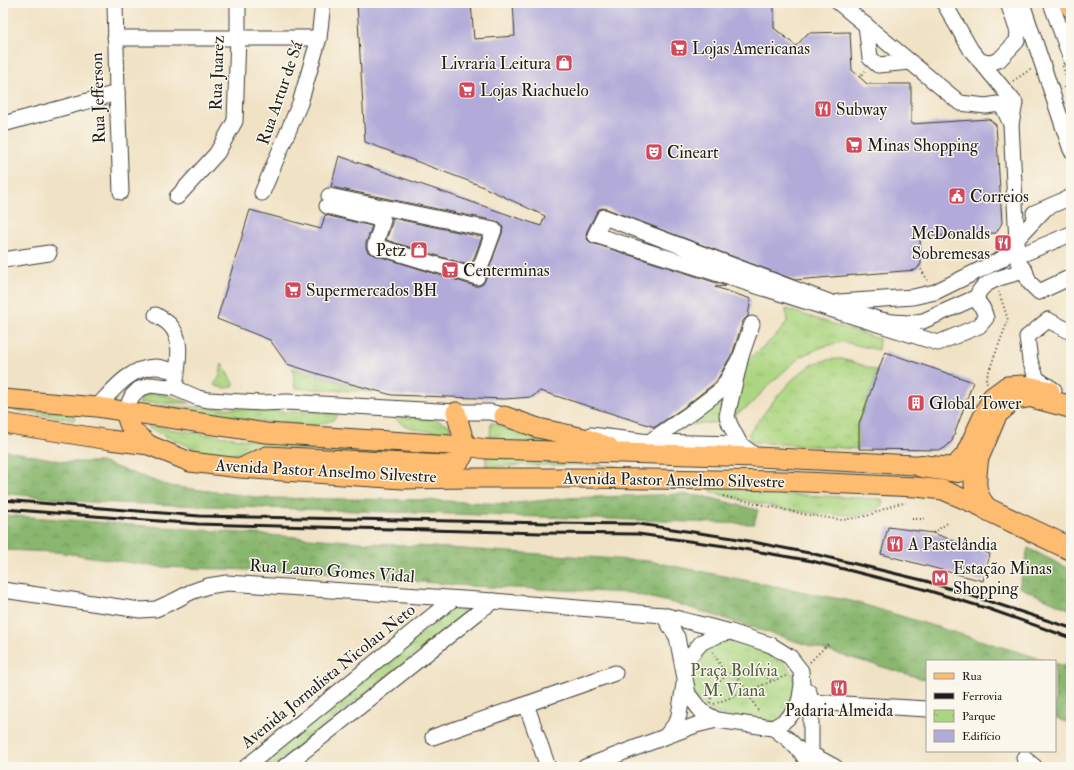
<svg xmlns="http://www.w3.org/2000/svg" width="1074" height="770" viewBox="0 0 1074 770" font-family="'IM FELL Double Pica',serif">
	<style>
		.grass { fill: url(#grass-tufts); stroke: #64794f }
		.forest { fill: url(#forest-crowns); stroke: #536a46 }
		.park { fill: url(#park-crowns); stroke: #64794f }
		.building { fill: #b2abd9 }
		.lines { fill: none; stroke-linecap: round; stroke-linejoin: round }
		.minor-casing { stroke: #3c3a35; stroke-width: 17 }
		.major-casing { stroke: #3c3a35; stroke-width: 21 }
		.highway-casing { stroke: #3c3a35; stroke-width: 24 }
		.path { stroke: #3c3a35; stroke-width: 2; stroke-dasharray: 1 3; stroke-linecap: butt }
		.minor { stroke: #fff; stroke-width: 15 }
		.major { stroke: #febc70; stroke-width: 19 }
		.highway { stroke: #febc70; stroke-width: 22 }
		.rail { stroke: #1c1c1c; stroke-width: 3 }
		.path-bridge { stroke: #3c3a35; stroke-width: 2; stroke-dasharray: 1 3; stroke-linecap: butt }
		.labels { text-anchor: middle; dominant-baseline: central; stroke-width: 3; stroke-linejoin: round; paint-order: stroke }
		.poi-label { font-size: 17px; fill: #1c1c1c; stroke: #fbf7ec; text-anchor: start }
		.street-label { font-size: 17px; fill: #1c1c1c; stroke: #fbf7ec }
		.park-label { font-size: 17px; fill: #4f5d40; stroke: #fbf7ec }
	</style>
	<defs>
		<pattern id="grass-tufts" width="24" height="20" patternUnits="userSpaceOnUse"><rect width="24" height="20" fill="#add682"/><path d="M3 7l-1-3M5 7V3M7 7l1-3M15 17l-1-3M17 17v-4M19 17l1-3" fill="none" stroke="#94b770"/></pattern>
		<pattern id="forest-crowns" width="20" height="18" patternUnits="userSpaceOnUse"><rect width="20" height="18" fill="#8ab770"/><path d="M2 6a3 3 0 1 1 6 0M12 15a3 3 0 1 1 6 0" fill="none" stroke="#70945b"/></pattern>
		<pattern id="park-crowns" width="20" height="18" patternUnits="userSpaceOnUse"><rect width="20" height="18" fill="#add682"/><path d="M2 6a3 3 0 1 1 6 0M12 15a3 3 0 1 1 6 0" fill="none" stroke="#94b770"/></pattern>
	</defs>
	<rect width="100%" height="100%" fill="#fbf7ec"/>
	<filter id="ink" filterUnits="userSpaceOnUse"><feTurbulence type="fractalNoise" baseFrequency=".025" numOctaves="2"/><feDisplacementMap in="SourceGraphic" scale="8" xChannelSelector="R" yChannelSelector="G"/><feConvolveMatrix kernelMatrix="1 2 1 2 8 2 1 2 1" color-interpolation-filters="sRGB"/></filter>
	<filter id="wash" filterUnits="userSpaceOnUse"><feTurbulence type="fractalNoise" baseFrequency=".012" numOctaves="4" result="noise"/><feDisplacementMap in="SourceGraphic" scale="16" xChannelSelector="R" yChannelSelector="G"/><feGaussianBlur stdDeviation="0.9" result="paint"/><feColorMatrix in="noise" values="0 0 0 0 0 0 0 0 0 0 0 0 0 0 0 0 0 1.4 0 .05"/><feComposite in="paint" operator="in"/></filter>
	<g filter="url(#wash)">
		<rect width="100%" height="100%" fill="#f0e2c5"/>
		<g class="grass">
			<path d="M786 309 879 339 878 350 844 342 825 346 801 356 771 383 749 406 733 416 742 374 750 358 778 334 787 322Z"/>
			<path d="M222 363 231 380 235 385C227 390 222 388 214 385L220 376Z"/>
			<path d="M293 368 374 392 295 388Z"/>
			<path d="M157 393C168 395 179 400 190 403H139C144 395 148 394 157 393Z"/>
			<path d="M721 399 722 422 689 425 676 428Z"/>
			<path d="M160 406 242 409 284 412H316L339 413 333 420 314 426 265 422 161 408Z"/>
			<path d="M3 408 75 413 74 420Z"/>
			<path d="M394 417 434 419 449 425 450 428 448 432C430 431 406 432 394 417Z"/>
			<path d="M491 422 519 433 535 437 537 434 582 444 506 442 490 437Z"/>
			<path d="M147 425 168 429 263 442 454 451 452 455H386L262 449 228 455 211 454 198 450 148 428Z"/>
			<path d="M486 456 518 460 548 461 618 466 526 465 486 467Z"/>
			<path d="M718 487 780 494 882 499 883 503 878 509 859 515 817 514 784 509 730 497 712 492 709 488Z"/>
			<path d="M453 608 469 611 272 767H254Z"/>
		</g>
		<g class="forest">
			<path d="M3 450 67 462H101L169 486 264 498 424 500 507 504 568 498 682 494 707 497 758 510 754 524 87 502 3 493Z"/>
			<path d="M3 515 400 545 648 561 855 602 1048 661H927V680L814 647 681 605 631 593 469 586 308 572 161 567 57 552 3 550Z"/>
			<path d="M1028 548 1071 570V610L1019 587Z"/>
			<path d="M1055 663 1071 668V724L1055 717Z"/>
		</g>
		<g class="park">
			<path d="M841 359 856 363 878 371 859 424V449L750 442 749 433C756 423 764 414 771 404 786 386 804 363 828 360 832 359 837 359 841 359Z"/>
			<path d="M728 640C752 644 796 657 795 688 795 692 796 697 794 701 790 708 781 716 775 722L722 715 706 708 692 694 689 670 700 651 712 644Z"/>
		</g>
		<g id="blocks">
			<g class="building">
				<path d="M357 3H471L474 39 515 36 513 3H767L774 8V28L796 46 808 33 850 32 852 70 867 84H911V124L989 119 996 125 1002 223 996 233 920 237 921 264 916 270 795 280 607 209 603 208 599 209 596 213 587 231 586 236 588 240 592 243 726 286 715 287 751 299 748 316 743 321 733 352 716 382 683 408 655 427 540 391 532 397 505 399 392 395 344 382 287 364 270 340 217 319 250 210 321 229 325 215 372 226 366 243V248L368 252 372 254 475 286H479L483 284 485 280 502 233 503 228 501 224 496 221 331 187 339 156 541 226 545 216 479 185 365 142Z"/>
				<path d="M392 218 482 237 471 266 386 240 392 223Z"/>
				<path d="M885 352 973 382 952 441 946 447 941 450 859 449V424Z"/>
				<path d="M888 527 933 533 990 554 983 581 881 554Z"/>
			</g>
		</g>
	</g>
	<g filter="url(#ink)">
		<use href="#blocks" fill-opacity="0" stroke="#3c3a35" stroke-width="1"/>
		<g class="lines">
			<g class="minor-casing">
				<g id="minor">
					<path d="M115 3 117 93 121 192"/>
					<path d="M839 3 960 103 986 106 998 104 1004 109 1011 124"/>
					<path d="M944 3 971 50 1015 103 1011 124 1018 262 1025 271 1029 282 1039 292 1071 277"/>
					<path d="M1022 3 1071 150"/>
					<path d="M1051 3 1071 59"/>
					<path d="M866 25 870 58 878 65 910 62"/>
					<path d="M115 38H319"/>
					<path d="M980 61 990 63 999 60 1017 41 1018 32 1008 3"/>
					<path d="M3 124 117 93"/>
					<path d="M262 193 300 103 319 38 323 3"/>
					<path d="M177 197 217 153 235 121 238 37V3"/>
					<path d="M327 206 383 220 375 246 477 277 494 230 329 196"/>
					<path d="M1034 213 1071 197"/>
					<path d="M1018 256 1071 234"/>
					<path d="M3 260 49 253"/>
					<path d="M977 297 923 321 909 323 893 322 877 319 832 303 604 217 595 235 938 343 979 326 986 318C985 315 984 312 983 309 981 305 977 302 977 298 979 280 1011 275 1025 271"/>
					<path d="M839 302 913 297 935 292 1002 259 1010 251 1017 239 1044 210"/>
					<path d="M156 315C160 318 165 320 169 324 182 336 179 357 177 372"/>
					<path d="M1054 390 1037 379 1030 361 1027 337 1048 320 1071 332"/>
					<path d="M97 407C113 390 130 367 156 367 162 367 171 371 177 372L175 388"/>
					<path d="M125 412 132 396 139 389 151 385 175 388 198 398 208 400 262 403 287 402 456 412H490L515 418"/>
					<path d="M591 435 649 442 740 444 757 457"/>
					<path d="M649 442 688 415 722 389 741 356"/>
					<path d="M740 444 730 425 727 416 741 356 752 324"/>
					<path d="M3 590 140 610 156 609 176 600 191 592 208 586 227 583 493 601 663 615 731 632"/>
					<path d="M663 615 677 637 688 694 701 711 717 720 773 728 783 722 791 715 797 707 800 698 802 684 801 671 790 657 771 645 731 632 721 634 702 642 688 658 684 671"/>
					<path d="M809 692 811 702V754L812 767"/>
					<path d="M811 702 927 709"/>
					<path d="M526 704 548 767"/>
					<path d="M773 728 788 739 801 752 810 767"/>
					<path d="M666 736 677 722 679 715 684 684"/>
					<path d="M433 737 615 673"/>
					<path d="M811 754 835 767"/>
					<path d="M1024 758 1035 767"/>
					<path d="M246 767 453 599"/>
					<path d="M284 767 481 610 493 601"/>
					<path d="M585 767 696 725 717 720"/>
				</g>
			</g>
			<g class="major-casing">
				<g id="major">
					<path d="M1069 3 1071 8"/>
					<path d="M3 399 97 407 266 433 466 446 485 449 757 457 954 467 965 455 992 397 1007 386 1023 385 1050 391"/>
					<path d="M125 412 129 424 135 433 149 445"/>
					<path d="M504 416 538 428 584 438 609 447"/>
					<path d="M3 423 110 440 149 445 190 462 240 468 403 479 471 478H579L783 481 916 487 943 490 987 509"/>
					<path d="M247 465 267 456 445 465 456 463 461 459 463 456 466 446 462 434 456 412"/>
				</g>
			</g>
			<g class="highway-casing">
				<g id="highway">
					<path d="M977 460C975 480 972 494 987 509L1071 549"/>
					<path d="M922 466 958 471 971 466 977 459 996 414 1013 399 1030 396 1071 407"/>
				</g>
			</g>
			<g class="path">
				<path d="M859 77 865 71"/>
				<path d="M1013 81 1031 69"/>
				<path d="M1063 88 1071 85"/>
				<path d="M919 266 928 281"/>
				<path d="M987 383 986 379 1008 320 999 292"/>
				<path d="M723 496 808 515 842 520 867 516 896 504 906 503"/>
				<path d="M912 519H926"/>
				<path d="M933 533 949 522"/>
				<path d="M713 652 726 675"/>
				<path d="M810 662 829 643"/>
				<path d="M734 672 747 692 759 712"/>
				<path d="M710 703C714 688 720 677 734 672 738 670 743 669 747 669 756 670 765 676 772 681"/>
				<path d="M714 704 788 675"/>
			</g>
			<use href="#minor" class="minor"/>
			<use href="#major" class="major"/>
			<use href="#highway" class="highway"/>
			<g class="rail">
				<path d="M3 500 199 516 547 523 639 524 733 538 814 554 926 581 1071 628"/>
				<path d="M3 509 198 524 541 533 638 534 732 547 812 561 923 589 989 609 1071 638"/>
			</g>
			<path class="path-bridge" d="M1071 60 1062 64 1071 91"/>
		</g>
	</g>
	<defs>
		<g id="supermarket-square" transform="scale(0.9)"><rect x="-9" y="-9" width="18" height="18" rx="4" fill="#d1495b" stroke="#fbf7ec"/><path d="M-6-5.5h2.5l.6 2H6L4.5 2H-2.5L-4.4-4H-6ZM-1.5 3.2a1.3 1.3 0 1 0 .1 0ZM3 3.2a1.3 1.3 0 1 0 .1 0Z" fill="#fff"/></g>
		<g id="shop-square" transform="scale(0.9)"><rect x="-9" y="-9" width="18" height="18" rx="4" fill="#d1495b" stroke="#fbf7ec"/><path d="M-5-2.5h2.3a2.7 3.5 0 0 1 5.4 0H5L5.5 6h-11ZM-1.5-2.5h3a1.5 2.3 0 0 0-3 0Z" fill="#fff"/></g>
		<g id="restaurant-square" transform="scale(0.9)"><rect x="-9" y="-9" width="18" height="18" rx="4" fill="#d1495b" stroke="#fbf7ec"/><path d="M-5-6h1v4h1v-4h1v4h1v-4h1v5L-1.5 .5V6h-2V.5L-5-1ZM5-6V6H3V1.5H1.5Q1.5-4 5-6Z" fill="#fff"/></g>
		<g id="theatre-square" transform="scale(0.9)"><rect x="-9" y="-9" width="18" height="18" rx="4" fill="#d1495b" stroke="#fbf7ec"/><path d="M-5-5.5Q0-4 5-5.5V0Q5 5 0 6Q-5 5-5 0ZM-3.3-2.5H-1v1.5H-3.3ZM1-2.5H3.3v1.5H1ZM-2.8 1Q0 5.5 2.8 1Z" fill="#fff"/></g>
		<g id="civic-square" transform="scale(0.9)"><rect x="-9" y="-9" width="18" height="18" rx="4" fill="#d1495b" stroke="#fbf7ec"/><path d="M-.6-6.5H3V-4.5H.6V-3L4-1V1h2V6H-6V1h2V-1L-.6-3ZM-1.2 2.5V6h2.4V2.5Z" fill="#fff"/></g>
		<g id="building-square" transform="scale(0.9)"><rect x="-9" y="-9" width="18" height="18" rx="4" fill="#d1495b" stroke="#fbf7ec"/><path d="M-4-6H4V6H1V3H-1V6H-4ZM-2.5-4.3h1.7v1.8h-1.7ZM.8-4.3h1.7v1.8H.8ZM-2.5-1h1.7V.8h-1.7ZM.8-1h1.7V.8H.8Z" fill="#fff"/></g>
		<g id="metro-square" transform="scale(0.9)"><rect x="-9" y="-9" width="18" height="18" rx="4" fill="#d1495b" stroke="#fbf7ec"/><path d="M-5.5 5V-5H-3L0 0L3-5H5.5V5H3V-.5L0 4L-3-.5V5Z" fill="#fff"/></g>
	</defs>
	<g fill-rule="evenodd">
		<use href="#supermarket-square" x="679" y="48"/>
		<use href="#shop-square" x="564" y="63"/>
		<use href="#supermarket-square" x="467" y="90"/>
		<use href="#restaurant-square" x="823" y="109"/>
		<use href="#supermarket-square" x="854" y="145"/>
		<use href="#theatre-square" x="654" y="152"/>
		<use href="#civic-square" x="957" y="196"/>
		<use href="#restaurant-square" x="1003" y="243"/>
		<use href="#shop-square" x="419" y="250"/>
		<use href="#supermarket-square" x="450" y="270"/>
		<use href="#supermarket-square" x="293" y="290"/>
		<use href="#building-square" x="916" y="403"/>
		<use href="#restaurant-square" x="895" y="544"/>
		<use href="#metro-square" x="940" y="578"/>
		<use href="#restaurant-square" x="839" y="688"/>
	</g>
	<g class="labels">
		<g class="poi-label">
			<text x="692" y="48">Lojas Americanas</text>
			<text x="551" y="63" text-anchor="end">Livraria Leitura</text>
			<text x="480" y="90">Lojas Riachuelo</text>
			<text x="836" y="109">Subway</text>
			<text x="867" y="145">Minas Shopping</text>
			<text x="667" y="152">Cineart</text>
			<text x="970" y="196">Correios</text>
			<text x="990" y="233" text-anchor="end">McDonalds<tspan x="990" dy="20">Sobremesas</tspan></text>
			<text x="406" y="250" text-anchor="end">Petz</text>
			<text x="463" y="270">Centerminas</text>
			<text x="306" y="290">Supermercados BH</text>
			<text x="929" y="403">Global Tower</text>
			<text x="908" y="544">A Pastelândia</text>
			<text x="953" y="568">Estação Minas<tspan x="953" dy="20">Shopping</tspan></text>
			<text x="839" y="710" text-anchor="middle">Padaria Almeida</text>
		</g>
		<g class="street-label">
			<text transform="translate(217 73) rotate(-88)">Rua Juarez</text>
			<text transform="translate(280 93) rotate(-71)">Rua Artur de Sá</text>
			<text transform="translate(98 98) rotate(-92)">Rua Jefferson</text>
			<text transform="translate(326 471) rotate(3)">Avenida Pastor Anselmo Silvestre</text>
			<text transform="translate(674 480) rotate(1)">Avenida Pastor Anselmo Silvestre</text>
			<text transform="translate(332 571) rotate(4)">Rua Lauro Gomes Vidal</text>
			<text transform="translate(328 676) rotate(-39)">Avenida Jornalista Nicolau Neto</text>
		</g>
		<g class="park-label">
			<text x="734" y="670">Praça Bolívia<tspan x="734" dy="20">M. Viana</tspan></text>
		</g>
	</g>
	<rect width="1074" height="770" fill="none" stroke="#fbf7ec" stroke-width="16"/>
	<rect x="926" y="660" width="130" height="92" fill="#fbf7ec" stroke="#a29f99"/>
	<rect x="934" y="673" width="20" height="6" fill="#febc70" stroke="#a29f99"/>
	<text x="962" y="680" font-size="12" fill="#1c1c1c">Rua</text>
	<rect x="934" y="693" width="20" height="6" fill="#1c1c1c" stroke="#a29f99"/>
	<text x="962" y="700" font-size="12" fill="#1c1c1c">Ferrovia</text>
	<rect x="934" y="710" width="20" height="12" fill="url(#park-crowns)" stroke="#a29f99"/>
	<text x="962" y="720" font-size="12" fill="#1c1c1c">Parque</text>
	<rect x="934" y="730" width="20" height="12" fill="#b2abd9" stroke="#a29f99"/>
	<text x="962" y="740" font-size="12" fill="#1c1c1c">Edifício</text>
</svg>
